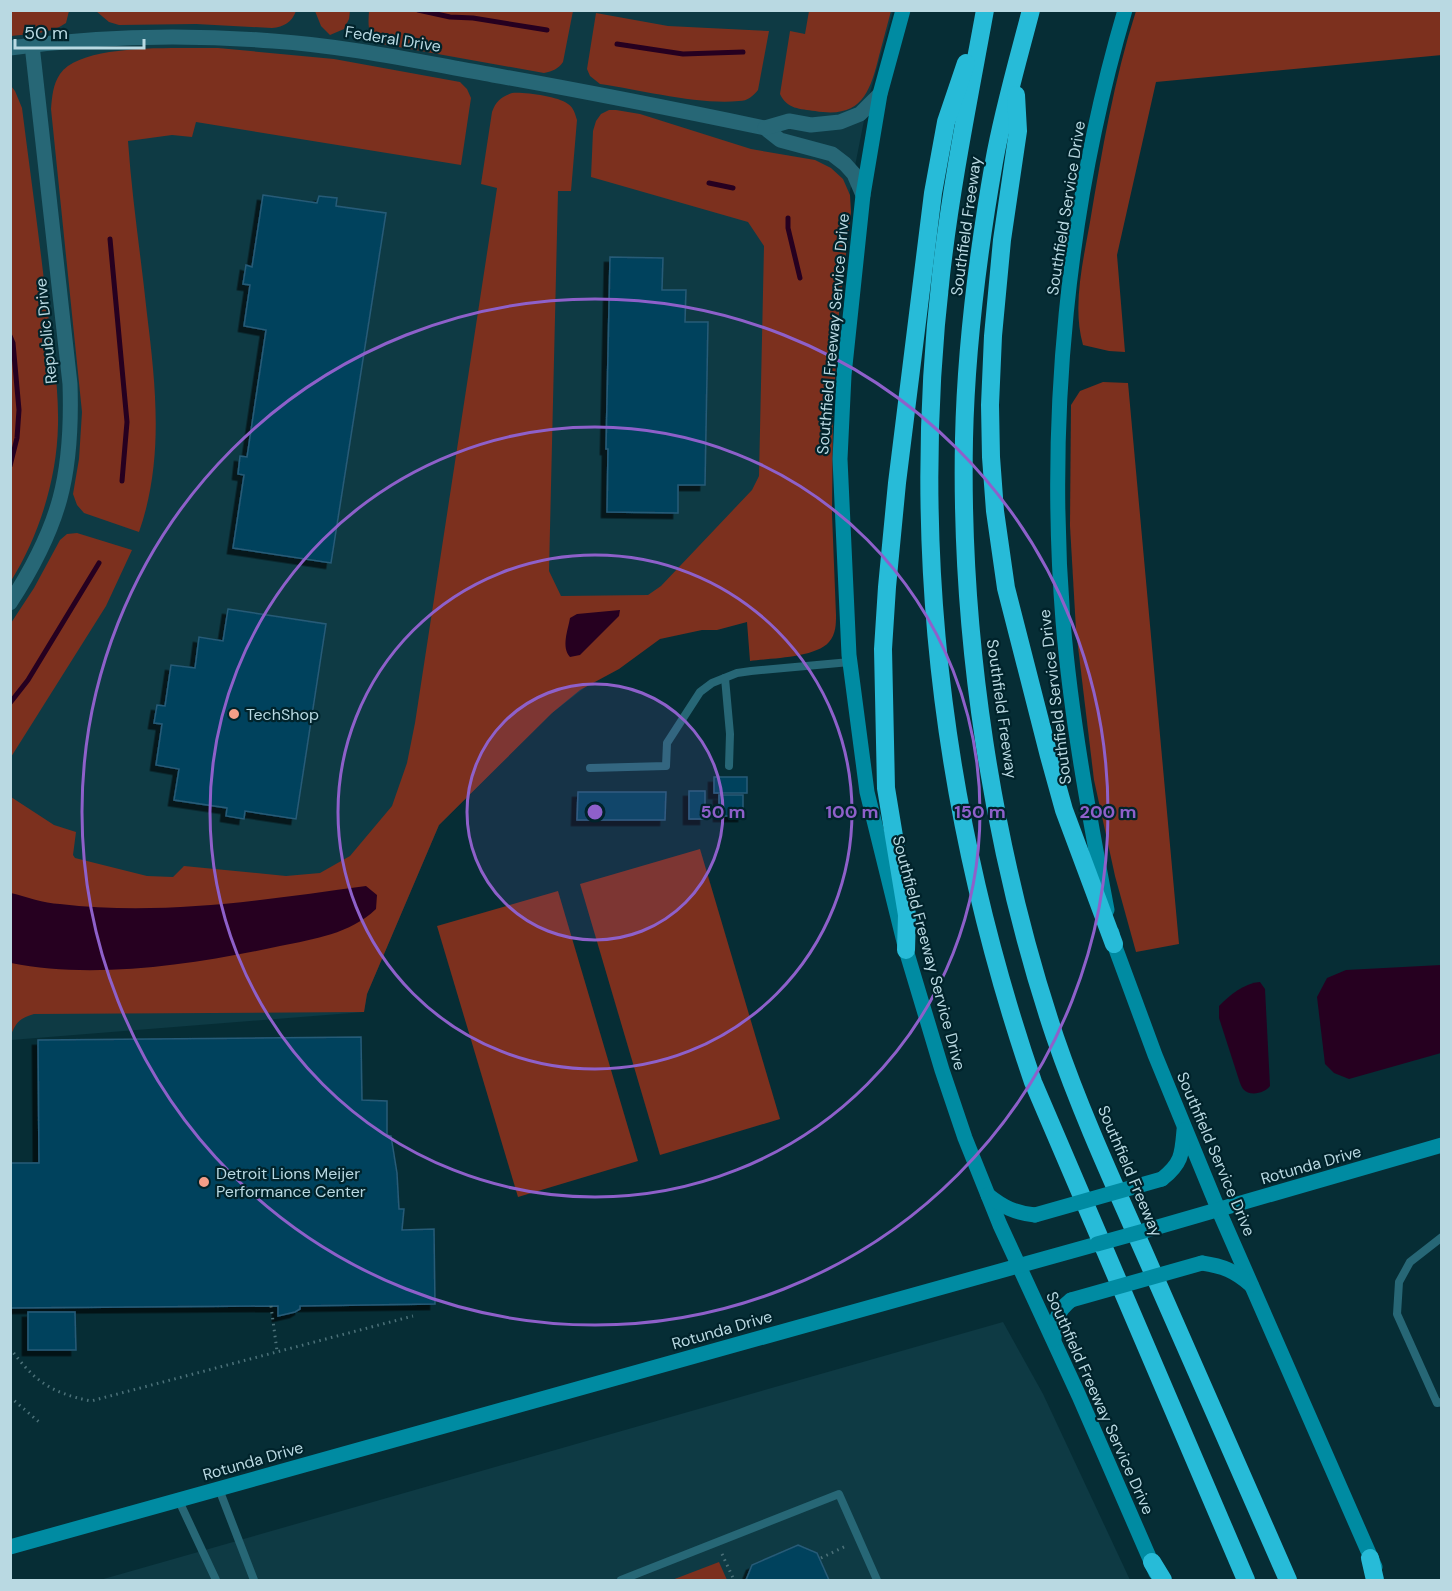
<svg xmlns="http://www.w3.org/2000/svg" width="1452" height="1591" viewBox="0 0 1452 1591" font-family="'DM Sans',sans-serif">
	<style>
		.built { fill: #0e3a44 }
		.green { fill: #7c301e }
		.water { fill: #260020 }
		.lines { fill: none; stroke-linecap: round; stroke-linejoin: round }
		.stream { stroke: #260020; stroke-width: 5 }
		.building { fill: #05425d; stroke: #265b78; stroke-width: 1.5; filter: url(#shadow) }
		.path { stroke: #4d727a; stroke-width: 3; stroke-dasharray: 1.5 4.5; stroke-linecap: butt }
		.lane { stroke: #276776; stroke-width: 8 }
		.street { stroke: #276776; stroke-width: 15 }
		.secondary { stroke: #008ba2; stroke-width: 15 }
		.highway { stroke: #27bbd8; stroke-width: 18 }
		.secondary-bridge { stroke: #008ba2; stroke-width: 15 }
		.ring { fill: none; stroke: #8e60ca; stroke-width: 3 }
		.poi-dot { fill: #f49e88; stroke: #00232b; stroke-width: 2 }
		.labels { text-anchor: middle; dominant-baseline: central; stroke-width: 4.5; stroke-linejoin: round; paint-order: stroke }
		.street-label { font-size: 16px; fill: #b9d9e2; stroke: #00232b }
		.poi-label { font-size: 16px; fill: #b9d9e2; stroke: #00232b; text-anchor: start }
		.centre { fill: #8e60ca; stroke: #00232b; stroke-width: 3 }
		.ring-label { font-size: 18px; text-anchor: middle; font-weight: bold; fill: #8e60ca; stroke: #00232b; stroke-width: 4.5; stroke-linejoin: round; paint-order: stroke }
	</style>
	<defs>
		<filter id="shadow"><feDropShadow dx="-5.5" dy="5.5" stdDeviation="0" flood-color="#0009"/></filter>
	</defs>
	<rect width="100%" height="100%" fill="#062d35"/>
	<g class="built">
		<path d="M11 11H893L868 100 843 227 818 507 552 713 439 825 367 994 364 1012 11 1040Z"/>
		<path d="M1003 1322 1043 1394 1130 1580H100Z"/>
	</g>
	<g class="green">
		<path d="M10 11 11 10 69 11 66 23C50 34 29 34 11 36Z"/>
		<path d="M96 11H296C292 22 284 27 272 28L196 24 119 25 109 22Z"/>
		<path d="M315 11V10L350 11 349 19 344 29 330 35 321 26Z"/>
		<path d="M369 11V10L573 11 563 62C558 69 553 71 544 73L382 44C367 38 368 25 369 11Z"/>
		<path d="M809 11H891C887 26 883 41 879 56 870 93 861 119 815 111 800 109 787 109 780 94L790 31 805 34Z"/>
		<path d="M1136 11H1441L1442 55 1156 82 1117 255 1125 352 1109 351 1083 345C1072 306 1083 262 1090 222 1102 151 1114 79 1136 11Z"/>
		<path d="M596 13 668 26 769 31 758 90C753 96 748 101 739 101 699 105 641 90 600 84L590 76 587 69Z"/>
		<path d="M218 48 334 59 460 82 467 89 471 98 461 165 196 122 192 137 172 135 128 141C132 199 141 257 147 314 156 387 164 461 139 532L84 513 77 505 73 494 79 459 82 412 51 109C52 97 53 84 60 74 82 42 182 49 218 48Z"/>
		<path d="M11 86 15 91 22 108C30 171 39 235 46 298 51 340 59 383 58 425 57 479 39 536 11 581Z"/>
		<path d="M512 93C525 92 557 96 568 104 574 108 575 114 577 120L571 191H558L549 571 561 596 648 595 661 586 752 490 759 476 764 246 748 222 591 177 593 131 596 121 601 114 609 110H616L640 114 751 149 815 160 831 168 843 179 850 195 851 212 839 313 833 414 832 514 836 615C836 624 836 634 829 642 815 658 771 658 750 661L747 622 717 630H702L660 639 619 669 580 690 552 713 439 825 367 994 364 1012 34 1014C20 1018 16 1022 11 1035V797L54 825 76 832 73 855 75 858 147 876 173 877 184 866 286 876 320 873 350 856 392 806 407 763 415 723 497 188 481 184 492 112C496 101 501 97 512 93Z"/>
		<path d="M1103 382 1128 383 1179 944 1136 952 1115 876 1094 780 1076 630 1070 526 1071 405 1080 391Z"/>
		<path d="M77 533 132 550 106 606 11 757V623L34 588 60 540 67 534Z"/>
		<path d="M700 849 780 1119 660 1155 580 884Z"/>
		<path d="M558 891 638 1161 518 1197 437 926Z"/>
		<path d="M719 1562 727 1580H672Z"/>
	</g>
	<g class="water">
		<path d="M620 610 619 616 580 655 570 657C561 647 568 630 570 618L577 614Z"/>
		<path d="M366 886 377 895 376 909C350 934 314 939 280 946 197 964 94 980 11 963V893C27 897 43 903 60 904 162 916 264 900 366 886Z"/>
		<path d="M1441 965V1053L1349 1079 1334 1073 1325 1064 1317 997 1327 978 1346 970Z"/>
		<path d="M1260 982 1265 989 1270 1086C1265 1093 1250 1097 1243 1089 1241 1086 1240 1083 1239 1080L1219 1018V1006C1230 995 1244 983 1260 982Z"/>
	</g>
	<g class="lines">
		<g class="stream">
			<path d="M418 10 450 17 473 18 547 30"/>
			<path d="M617 44 683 54 743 52"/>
			<path d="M709 183 733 188"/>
			<path d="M788 218V228L800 278"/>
			<path d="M110 239 127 422 122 481"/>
			<path d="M10 336 13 343 19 410 17 438 10 466"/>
			<path d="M10 703 28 680 99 563"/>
		</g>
	</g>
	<g class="building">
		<path d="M263 195 317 203 319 196 337 198 336 206 386 213 331 563 233 548 244 475 238 474 240 456 247 457 266 330 244 326 250 285 243 284 246 265 252 267Z"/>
		<path d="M610 257 663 258 662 290H686L685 322H708L705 485H678V513L607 512 608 449H606Z"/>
		<path d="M228 609 326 624 296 819 245 811 244 819 226 816 227 808 174 800 179 769 156 765 162 724 154 723 157 705 165 706 171 665 195 668 199 637 223 641Z"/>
		<rect x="714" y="777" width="33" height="16"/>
		<rect x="689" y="791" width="16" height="28"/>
		<path d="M578 792H666L665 820H577Z"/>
		<rect x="719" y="795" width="24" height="21"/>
		<path d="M361 1037 362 1100 387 1101V1135L391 1136 397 1173 399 1209H404L402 1230 434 1229 435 1304 300 1306V1309L295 1312 278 1316V1306L10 1308V1163H39L38 1040Z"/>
		<path d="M28 1312H75L76 1350H28Z"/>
		<path d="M798 1545 817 1553 829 1580H746L752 1565Z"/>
	</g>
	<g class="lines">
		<g class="path">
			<path d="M271 1306 277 1351"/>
			<path d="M10 1348C34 1381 51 1393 91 1401L413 1316"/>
			<path d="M10 1397 39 1422"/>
			<path d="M722 1554 734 1580"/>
			<path d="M821 1558 846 1546"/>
		</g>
		<g class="lane">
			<path d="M725 678 730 734 729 766"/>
			<path d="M590 768 666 766 667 743 700 692 712 683 737 673 751 671 850 662"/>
			<path d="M1442 1237 1410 1262 1399 1282 1397 1314 1437 1403 1442 1402"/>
			<path d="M219 1489 254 1580"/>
			<path d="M179 1501 216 1580"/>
			<path d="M621 1580 839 1494 877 1580"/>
		</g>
		<g class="street">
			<path d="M10 48C97 36 186 34 273 41 347 46 420 62 493 75 584 91 674 109 765 128L780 140 832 154 845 164 854 174 863 195"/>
			<path d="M765 128 789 121 811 125 840 122 860 114 880 94"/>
			<path d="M10 603C60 526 73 475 70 384L32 45"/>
		</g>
		<g class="secondary">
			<path d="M903 10 880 94 863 195 844 375 840 459 849 655 867 792 906 950 942 1070 965 1138 1000 1225 1079 1396 1156 1573"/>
			<path d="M1107 910C1089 814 1071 718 1063 621 1047 417 1067 207 1125 10"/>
			<path d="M1112 933 1114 944 1155 1055 1219 1211 1375 1567"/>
			<path d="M1162 1179C1182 1163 1182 1154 1184 1130"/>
			<path d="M988 1195C1003 1207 1015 1213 1035 1215"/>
			<path d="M1144 1231 1442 1145"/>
			<path d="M1202 1263C1223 1266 1235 1271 1251 1285"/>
			<path d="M1054 1339C1054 1322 1057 1311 1071 1300"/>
			<path d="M10 1547 1097 1244"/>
		</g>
		<g class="highway">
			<path d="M985 10C969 98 951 186 941 275 909 552 943 819 1033 1082L1246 1580"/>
			<path d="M1031 10C1018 60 1003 111 994 162 978 253 966 347 964 439 960 638 992 849 1055 1037 1080 1110 1112 1180 1143 1250 1191 1360 1240 1470 1288 1580"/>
			<path d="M1016 95 1018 131 1002 240 993 336 990 405 991 457 995 511 1006 588 1049 756 1064 810 1114 944"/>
			<path d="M906 950 907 915 886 788 883 649 887 587 897 483 933 193 946 122 966 63"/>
			<path d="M1370 1558 1375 1580"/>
			<path d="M1152 1562 1163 1580"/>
		</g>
		<g class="secondary-bridge">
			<path d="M1035 1215 1162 1179"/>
			<path d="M1097 1244 1144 1231"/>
			<path d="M1071 1300 1202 1263"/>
		</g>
	</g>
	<circle cx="595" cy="812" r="128" fill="#8e60ca" fill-opacity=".12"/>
	<g class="ring">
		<circle cx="595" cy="812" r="128"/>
		<circle cx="595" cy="812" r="257"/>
		<circle cx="595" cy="812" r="385"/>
		<circle cx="595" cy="812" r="513"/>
	</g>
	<g class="poi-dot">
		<circle cx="234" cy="714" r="6"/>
		<circle cx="204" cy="1182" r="6"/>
	</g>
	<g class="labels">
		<g class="street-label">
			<text transform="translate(393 39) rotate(9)">Federal Drive</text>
			<text transform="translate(1066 208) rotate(-81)">Southfield Service Drive</text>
			<text transform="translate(966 226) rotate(-82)">Southfield Freeway</text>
			<text transform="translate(46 331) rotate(-96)">Republic Drive</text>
			<text transform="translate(833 334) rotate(-85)">Southfield Freeway Service Drive</text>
			<text transform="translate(1055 697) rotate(-97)">Southfield Service Drive</text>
			<text transform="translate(1002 709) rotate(82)">Southfield Freeway</text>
			<text transform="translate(929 953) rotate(75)">Southfield Freeway Service Drive</text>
			<text transform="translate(1216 1154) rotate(67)">Southfield Service Drive</text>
			<text transform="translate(1311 1165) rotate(-16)">Rotunda Drive</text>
			<text transform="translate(1130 1171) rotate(67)">Southfield Freeway</text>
			<text transform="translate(722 1330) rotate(-16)">Rotunda Drive</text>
			<text transform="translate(1100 1403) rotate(66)">Southfield Freeway Service Drive</text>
			<text transform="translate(253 1461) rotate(-16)">Rotunda Drive</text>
		</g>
		<g class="poi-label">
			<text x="246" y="714">TechShop</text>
			<text x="216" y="1173">Detroit Lions Meijer<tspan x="216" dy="18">Performance Center</tspan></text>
		</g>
	</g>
	<circle cx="595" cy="812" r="9" class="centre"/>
	<g class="ring-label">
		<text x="723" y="818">50 m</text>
		<text x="852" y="818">100 m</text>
		<text x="980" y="818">150 m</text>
		<text x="1108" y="818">200 m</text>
	</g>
	<rect width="1452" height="1591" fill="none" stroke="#b9d9e2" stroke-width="24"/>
	<path d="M15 39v9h129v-9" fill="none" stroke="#b9d9e2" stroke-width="3"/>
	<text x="24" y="39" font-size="18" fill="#b9d9e2" stroke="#00232b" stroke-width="4.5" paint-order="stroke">50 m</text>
</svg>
